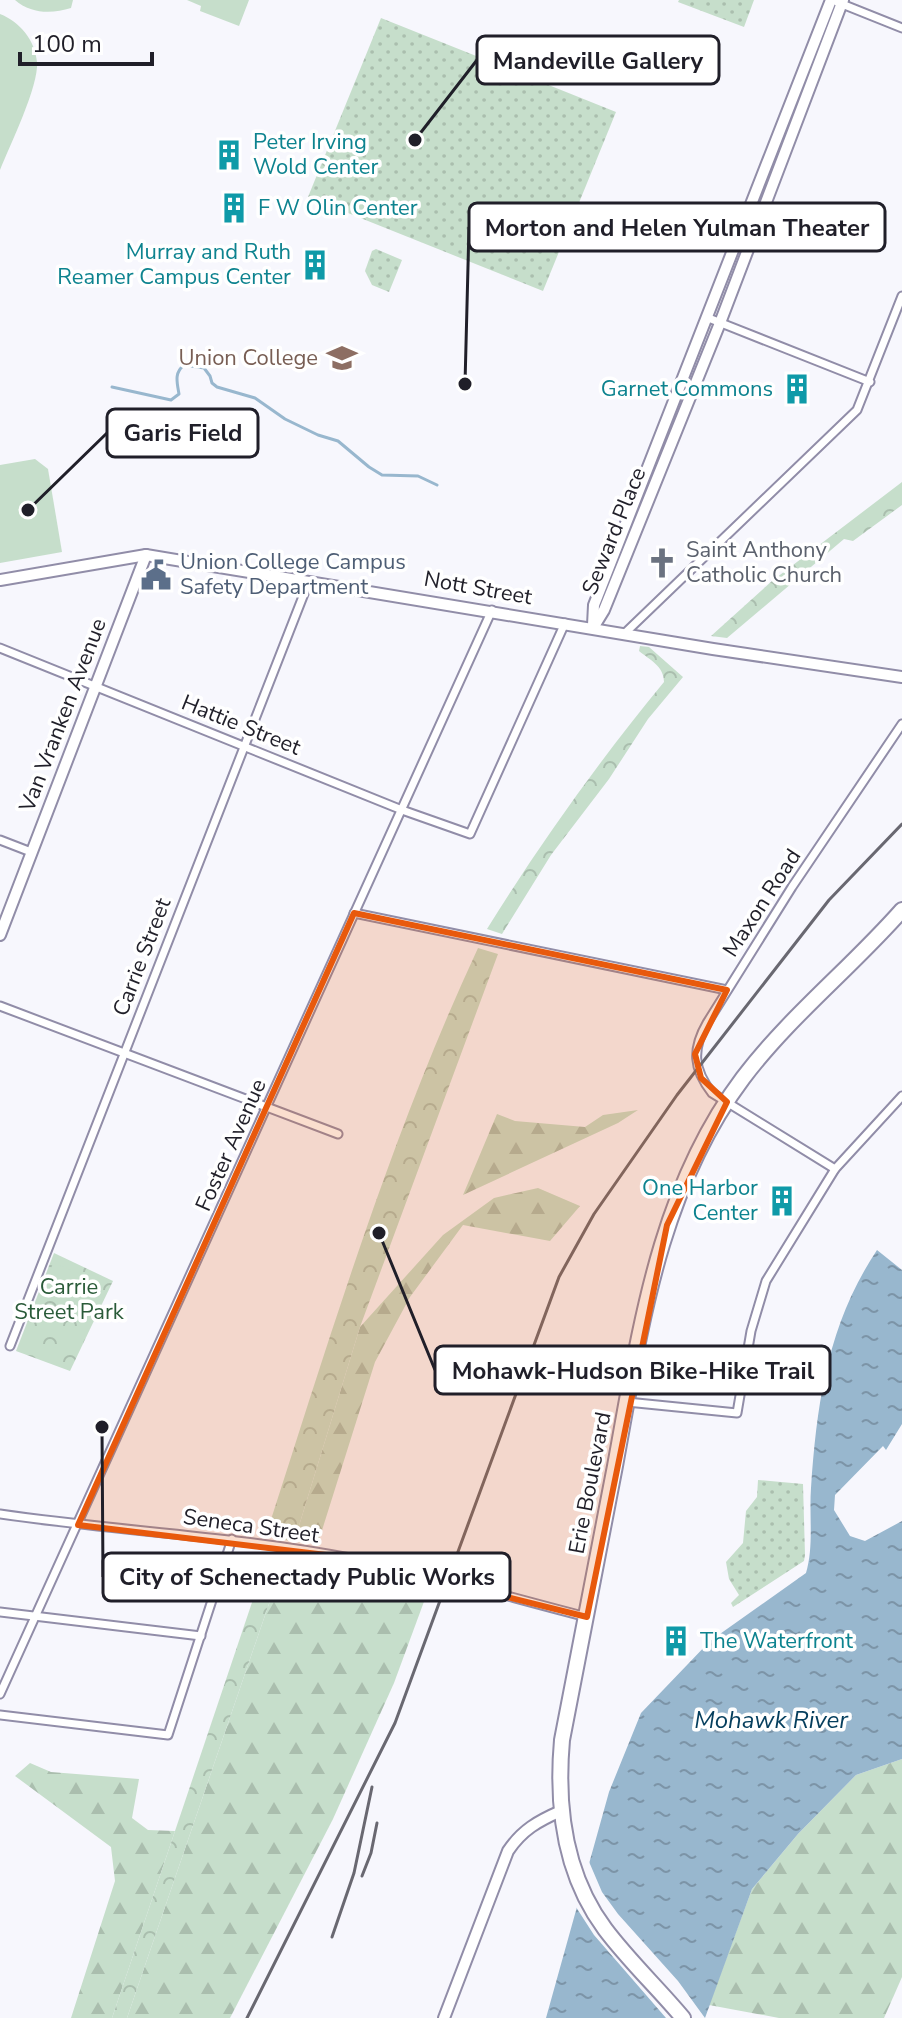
<svg xmlns="http://www.w3.org/2000/svg" width="902" height="2018" viewBox="0 0 902 2018" font-family="'Nunito Sans',sans-serif">
	<style>
		.grass { fill: url(#grass-dots) }
		.forest { fill: url(#forest-firs) }
		.park { fill: url(#park-crowns) }
		.pitch { fill: #c6decb }
		.water { fill: url(#water-ripples) }
		.pier { fill: #f7f7fd }
		.lines { fill: none; stroke-linecap: round; stroke-linejoin: round }
		.stream { stroke: #98b7ce; stroke-width: 3 }
		.street-casing { stroke: #918da8; stroke-width: 11 }
		.secondary-casing { stroke: #918da8; stroke-width: 14 }
		.highway-casing { stroke: #918da8; stroke-width: 18 }
		.street { stroke: #fff; stroke-width: 7 }
		.secondary { stroke: #fff; stroke-width: 10 }
		.highway { stroke: #fff; stroke-width: 14 }
		.rail { stroke: #696871; stroke-width: 3 }
		.marked { fill: #e8590c; fill-opacity: 0.2; stroke: #e8590c; stroke-width: 6; stroke-linejoin: round }
		.labels { text-anchor: middle; dominant-baseline: central; stroke-width: 7; stroke-linejoin: round; paint-order: stroke }
		.culture-label { font-size: 22px; fill: #0d838f; stroke: #fff; text-anchor: start }
		.education-label { font-size: 22px; fill: #785e54; stroke: #fff; text-anchor: end }
		.street-label { font-size: 22px; fill: #201f29; stroke: #fff }
		.worship-label { font-size: 22px; fill: #5b616d; stroke: #fff; text-anchor: start }
		.service-label { font-size: 22px; fill: #4e5e75; stroke: #fff; text-anchor: start }
		.park-label { font-size: 22px; fill: #2a5b39; stroke: #fff }
		.water-label { font-size: 24px; font-style: italic; fill: #053e5d; stroke: #fff }
		.leader { fill: none; stroke: #201f29; stroke-width: 3 }
		.callout-dot { fill: #201f29; stroke: #fff; stroke-width: 3 }
		.callout { fill: #fff; stroke: #201f29; stroke-width: 3 }
		.callout-label { font-size: 24px; text-anchor: middle; font-weight: bold; fill: #201f29 }
	</style>
	<defs>
		<pattern id="grass-dots" width="8" height="8" patternUnits="userSpaceOnUse" patternTransform="scale(2)"><rect width="8" height="8" fill="#c6decb"/><path d="M2 2h.1M6 6h.1" fill="none" stroke="#aabeae" stroke-width="1.8" stroke-linecap="round"/></pattern>
		<pattern id="forest-firs" width="22" height="20" patternUnits="userSpaceOnUse" patternTransform="scale(2)"><rect width="22" height="20" fill="#c6decb"/><path d="M5 1l3.5 6h-7zM16 11l3.5 6h-7z" fill="#aabeae"/></pattern>
		<pattern id="park-crowns" width="20" height="18" patternUnits="userSpaceOnUse" patternTransform="scale(2)"><rect width="20" height="18" fill="#c6decb"/><path d="M2 6a3 3 0 1 1 6 0M12 15a3 3 0 1 1 6 0" fill="none" stroke="#aabeae"/></pattern>
		<pattern id="water-ripples" width="26" height="14" patternUnits="userSpaceOnUse" patternTransform="scale(2)"><rect width="26" height="14" fill="#98b7ce"/><path d="M2 4q2-2 4 0t4 0M15 11q2-2 4 0t4 0" fill="none" stroke="#7c94a7"/></pattern>
	</defs>
	<rect width="100%" height="100%" fill="#f7f7fd"/>
	<g class="grass">
		<path d="M679 0H754L744 27 678 2Z"/>
		<path d="M381 18 616 112 543 291 308 197Z"/>
		<path d="M376 249 402 260 389 292 372 285 365 271 372 251Z"/>
		<path d="M758 1480 803 1484 805 1555 804 1561 733 1607 731 1603 739 1595 729 1579 726 1562 743 1543 746 1511 757 1497Z"/>
	</g>
	<g class="forest">
		<path d="M638 1110 618 1123 463 1195 497 1114 515 1121 585 1127 603 1115Z"/>
		<path d="M538 1188 580 1206 550 1241 463 1225 410 1297 375 1362 318 1543 294 1542 360 1327 443 1235 494 1198Z"/>
		<path d="M286 1554 429 1588 394 1683 333 1819 230 2018H127Z"/>
		<path d="M902 1759V1977L884 2018H779L709 2005 752 1889 798 1834 856 1775Z"/>
		<path d="M30 1763 51 1772 139 1779 132 1818 148 1830 175 1831 112 2018H71L115 1881 111 1847 15 1776Z"/>
	</g>
	<g class="park">
		<path d="M902 482V505L853 541 844 539 727 638 711 636 772 581Z"/>
		<path d="M640 646 649 647 683 677 648 719 609 779 551 855 502 934 487 929C541 842 599 761 664 682 664 666 650 660 639 651Z"/>
		<path d="M478 948 498 954 360 1327 294 1542 266 1535C330 1337 390 1137 478 948Z"/>
		<path d="M54 1253 113 1281 70 1371 16 1351Z"/>
		<path d="M269 1552 286 1554 127 2018H112Z"/>
	</g>
	<g class="pitch">
		<path d="M15 0H73L71 8C52 14 31 14 15 0Z"/>
		<path d="M187 0H249L239 26 200 11 201 6Z"/>
		<path d="M0 14C20 22 35 40 37 62 39 86 10 145 0 170Z"/>
		<path d="M35 459 48 469 62 552 0 563V465Z"/>
		<path d="M53 1263 71 1270 60 1300 42 1293Z"/>
	</g>
	<path class="water" d="M877 1250 902 1270V1424L886 1450 883 1446 835 1495 834 1510 850 1536 865 1541 902 1521V1759L856 1775 798 1834 752 1889 705 2018H546L609 1792 641 1713 710 1641 806 1573C814 1546 809 1516 811 1488 817 1401 828 1324 877 1250Z"/>
	<path class="pier" d="M587 1857 602 1892 618 1914 678 1981 705 2018H666L594 1935 574 1904Z"/>
	<g class="lines">
		<path class="stream" d="M112 387 171 400 179 394C177 382 174 373 184 365L204 368 210 376 212 383 217 387 255 398 285 419 318 435 338 441 369 467 382 475 418 476 437 485"/>
		<g class="street-casing">
			<g id="street">
				<path d="M837 2 902 28"/>
				<path d="M706 317 870 382"/>
				<path d="M624 634 857 410 902 296"/>
				<path d="M0 648 402 810 470 834 565 623"/>
				<path d="M0 840 31 852"/>
				<path d="M354 913 727 990"/>
				<path d="M0 1006 338 1134"/>
				<path d="M835 1169 712 1093C693 1069 692 1049 707 1023L792 887 902 724"/>
				<path d="M10 1346 309 581"/>
				<path d="M627 1402 737 1413 751 1331 766 1281 835 1169 902 1096"/>
				<path d="M0 1514C117 1531 235 1536 350 1558 430 1573 508 1597 587 1617"/>
				<path d="M0 1612 201 1636"/>
				<path d="M0 1694 492 610"/>
				<path d="M0 1715 168 1735 232 1539"/>
			</g>
		</g>
		<g class="secondary-casing">
			<g id="secondary">
				<path d="M0 580 146 555 713 649 902 677"/>
				<path d="M593 625 594 605 831 0"/>
				<path d="M593 628 604 610 720 323 843 0"/>
				<path d="M0 935 146 555"/>
				<path d="M444 2018 508 1851C522 1830 538 1821 561 1811"/>
			</g>
		</g>
		<g class="highway-casing">
			<path id="highway" d="M683 2018C658 1988 629 1961 605 1929 564 1874 556 1807 562 1740 579 1649 598 1557 615 1466 640 1331 658 1191 743 1078 790 1016 851 968 902 910"/>
		</g>
		<use href="#street" class="street"/>
		<use href="#secondary" class="secondary"/>
		<use href="#highway" class="highway"/>
		<g class="rail">
			<path d="M362 1876 371 1853 377 1823"/>
			<path d="M332 1937 354 1873 372 1787"/>
			<path d="M247 2018 395 1723 559 1277 594 1214 677 1095 829 900 902 824"/>
		</g>
	</g>
	<path class="marked" d="M354 913 727 990 695 1054 701 1078 727 1102 667 1225 587 1617 351 1558 78 1525Z"/>
	<defs>
		<g id="building-bare" transform="scale(2.4)"><path d="M-4-6H4V6H1V3H-1V6H-4ZM-2.5-4.3h1.7v1.8h-1.7ZM.8-4.3h1.7v1.8H.8ZM-2.5-1h1.7V.8h-1.7ZM.8-1h1.7V.8H.8Z" fill="#0f9aa8" stroke="#fff" stroke-width="2.5" paint-order="stroke"/></g>
		<g id="university-bare" transform="scale(2.4)"><path d="M0-5L7-2L0 1L-7-2ZM-4 1L0 2.5L4 1V4Q0 6-4 4Z" fill="#8d6e63" stroke="#fff" stroke-width="2.5" paint-order="stroke"/></g>
		<g id="church-bare" transform="scale(2.4)"><path d="M-1.2-6h2.4v3.5h3.3v2.4h-3.3V6h-2.4V-.1h-3.3v-2.4h3.3Z" fill="#6b7280" stroke="#fff" stroke-width="2.5" paint-order="stroke"/></g>
		<g id="civic-bare" transform="scale(2.4)"><path d="M-.6-6.5H3V-4.5H.6V-3L4-1V1h2V6H-6V1h2V-1L-.6-3ZM-1.2 2.5V6h2.4V2.5Z" fill="#5c6f8a" stroke="#fff" stroke-width="2.5" paint-order="stroke"/></g>
	</defs>
	<g fill-rule="evenodd">
		<use href="#building-bare" x="229" y="155"/>
		<use href="#building-bare" x="234" y="208"/>
		<use href="#building-bare" x="315" y="265"/>
		<use href="#university-bare" x="342" y="358"/>
		<use href="#building-bare" x="797" y="389"/>
		<use href="#church-bare" x="662" y="563"/>
		<use href="#civic-bare" x="156" y="575"/>
		<use href="#building-bare" x="782" y="1201"/>
		<use href="#building-bare" x="676" y="1641"/>
	</g>
	<g class="labels">
		<g class="culture-label">
			<text x="253" y="142">Peter Irving<tspan x="253" dy="25">Wold Center</tspan></text>
			<text x="258" y="208">F W Olin Center</text>
			<text x="291" y="252" text-anchor="end">Murray and Ruth<tspan x="291" dy="25">Reamer Campus Center</tspan></text>
			<text x="773" y="389" text-anchor="end">Garnet Commons</text>
			<text x="758" y="1188" text-anchor="end">One Harbor<tspan x="758" dy="25">Center</tspan></text>
			<text x="700" y="1641">The Waterfront</text>
		</g>
		<g class="education-label">
			<text x="318" y="358">Union College</text>
		</g>
		<g class="street-label">
			<text transform="translate(614 531) rotate(-68)">Seward Place</text>
			<text transform="translate(478 588) rotate(10)">Nott Street</text>
			<text transform="translate(63 715) rotate(-69)">Van Vranken Avenue</text>
			<text transform="translate(241 725) rotate(22)">Hattie Street</text>
			<text transform="translate(762 903) rotate(-57)">Maxon Road</text>
			<text transform="translate(142 957) rotate(-69)">Carrie Street</text>
			<text transform="translate(231 1145) rotate(-66)">Foster Avenue</text>
			<text transform="translate(590 1483) rotate(-79)">Erie Boulevard</text>
			<text transform="translate(251 1526) rotate(8)">Seneca Street</text>
		</g>
		<g class="worship-label">
			<text x="686" y="550">Saint Anthony<tspan x="686" dy="25">Catholic Church</tspan></text>
		</g>
		<g class="service-label">
			<text x="180" y="562">Union College Campus<tspan x="180" dy="25">Safety Department</tspan></text>
		</g>
		<g class="park-label">
			<text x="69" y="1287">Carrie<tspan x="69" dy="25">Street Park</tspan></text>
		</g>
		<g class="water-label">
			<text x="771" y="1720">Mohawk River</text>
		</g>
	</g>
	<path class="leader" d="M415 140L477 60M465 384L469 227M28 510L107 433M379 1233L435 1370M102 1427L103 1577"/>
	<g class="callout-dot">
		<circle cx="415" cy="140" r="8"/>
		<circle cx="465" cy="384" r="8"/>
		<circle cx="28" cy="510" r="8"/>
		<circle cx="379" cy="1233" r="8"/>
		<circle cx="102" cy="1427" r="8"/>
	</g>
	<g class="callout">
		<rect x="477" y="36" width="242" height="48" rx="8"/>
		<rect x="469" y="203" width="416" height="48" rx="8"/>
		<rect x="107" y="409" width="151" height="48" rx="8"/>
		<rect x="435" y="1346" width="395" height="48" rx="8"/>
		<rect x="103" y="1553" width="407" height="48" rx="8"/>
	</g>
	<g class="callout-label">
		<text x="598" y="69">Mandeville Gallery</text>
		<text x="677" y="236">Morton and Helen Yulman Theater</text>
		<text x="183" y="441">Garis Field</text>
		<text x="633" y="1379">Mohawk-Hudson Bike-Hike Trail</text>
		<text x="307" y="1585">City of Schenectady Public Works</text>
	</g>
	<path d="M20 52v12h132v-12" fill="none" stroke="#201f29" stroke-width="4"/>
	<text x="32" y="52" font-size="24" fill="#201f29" stroke="#ffffff" stroke-width="6" paint-order="stroke">100 m</text>
</svg>
